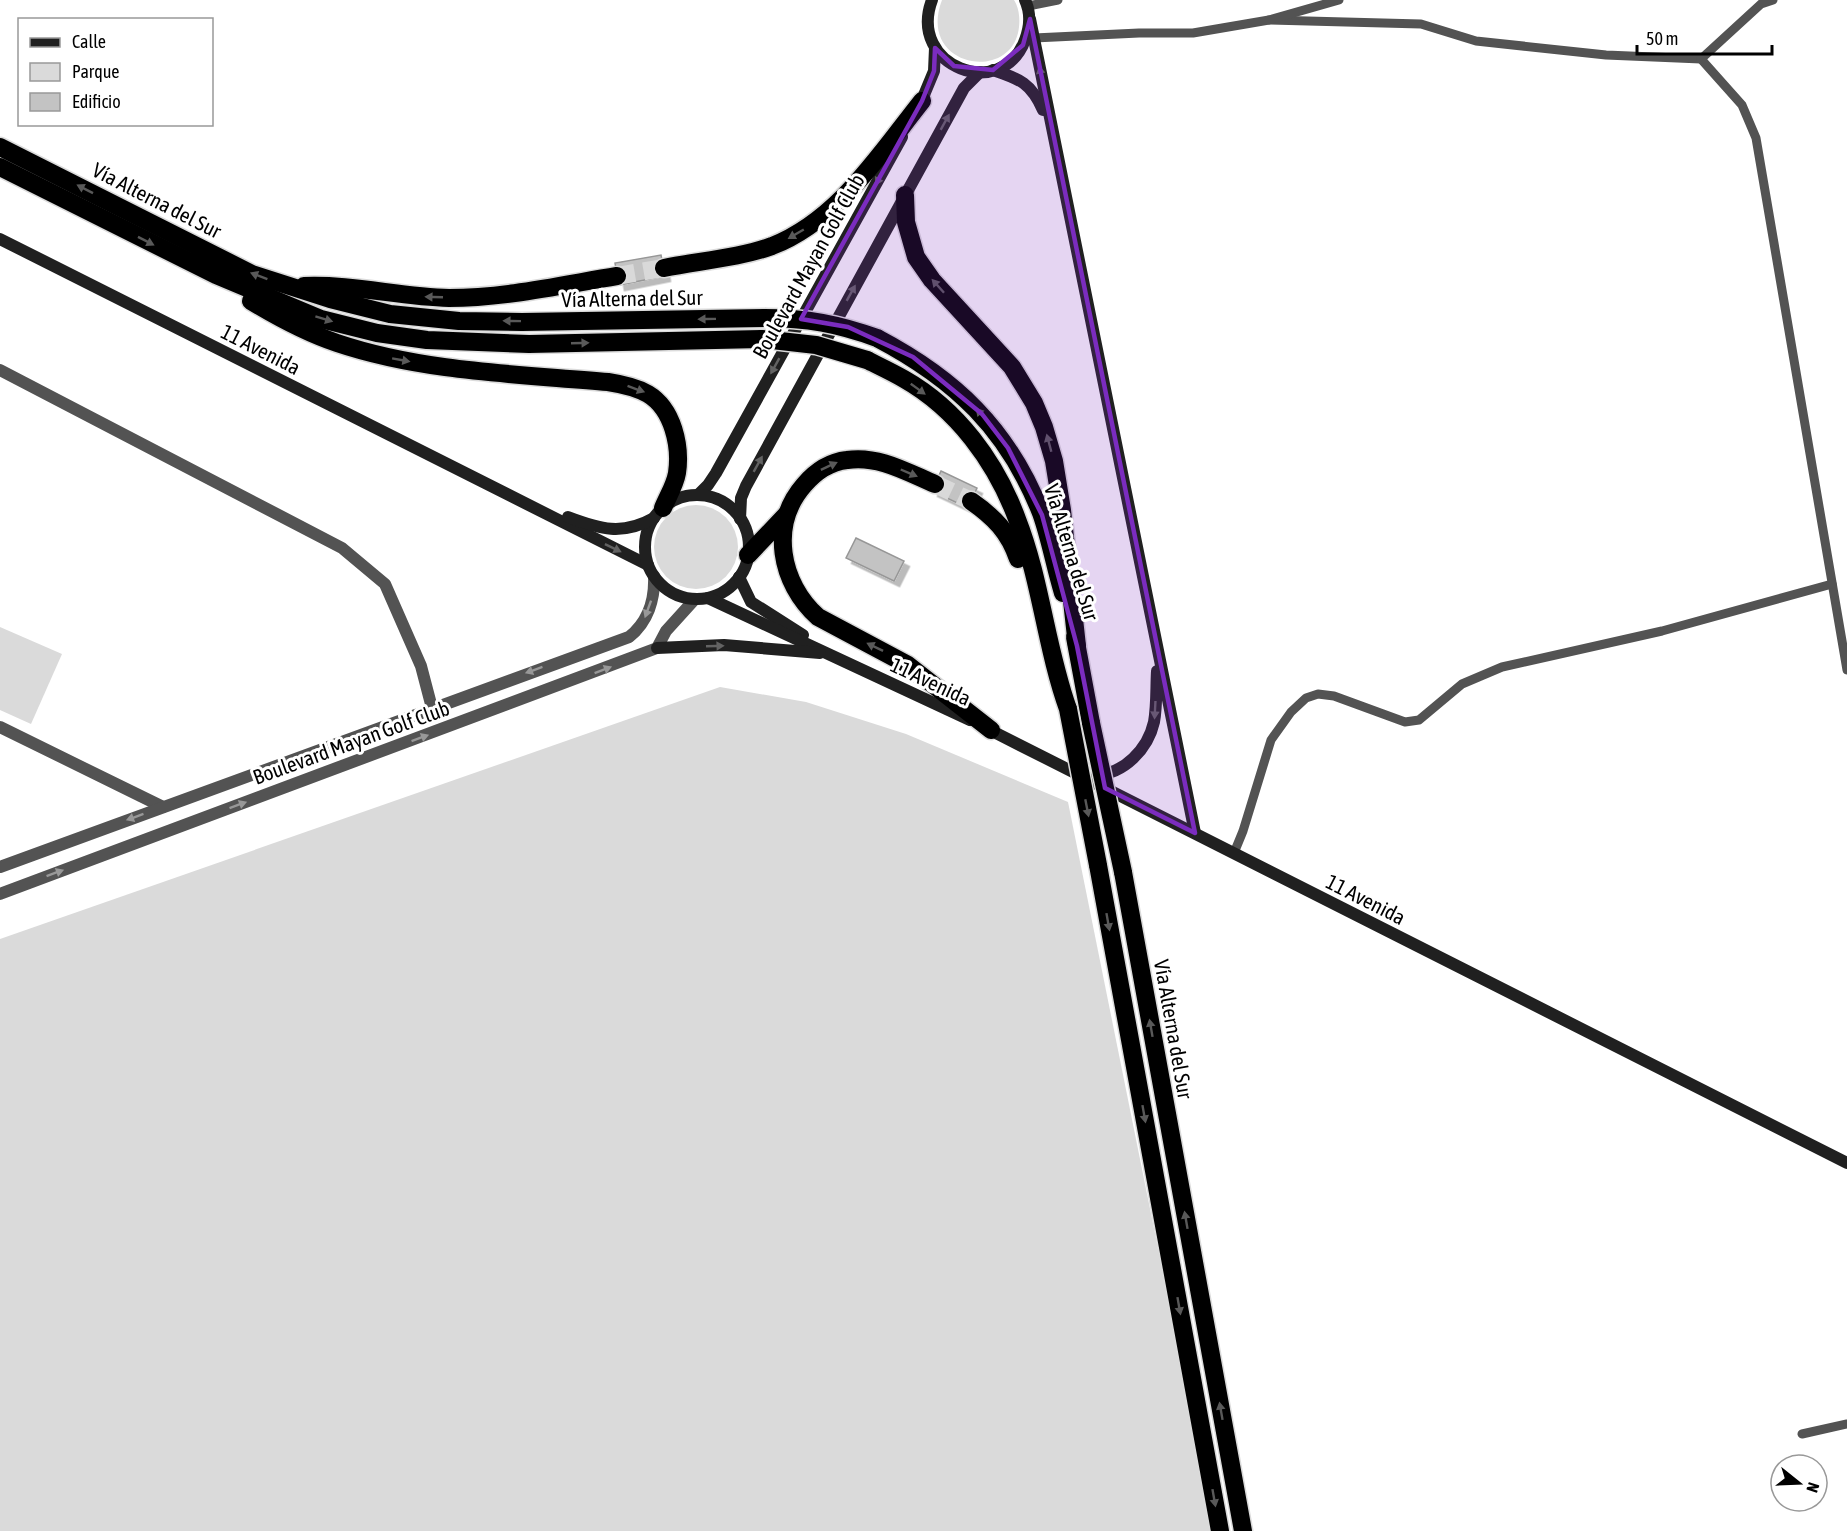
<svg xmlns="http://www.w3.org/2000/svg" width="1847" height="1531" viewBox="0 0 1847 1531" font-family="'Asap Condensed',sans-serif">
	<style>
		.green { fill: #dadada }
		.building { fill: #c3c3c3; stroke: #979797; stroke-width: 1.5; filter: url(#shadow) }
		.lines { fill: none; stroke-linecap: round; stroke-linejoin: round }
		.highway-tunnel { stroke: #d9d9d9; stroke-width: 18; stroke-dasharray: 18 9; stroke-linecap: butt }
		.highway-casing { stroke: #dbdbdb; stroke-width: 21 }
		.lane { stroke: #535353; stroke-width: 9 }
		.street { stroke: #535353; stroke-width: 12 }
		.secondary { stroke: #202020; stroke-width: 12 }
		.highway { stroke: #000; stroke-width: 18 }
		.highway-bridge-casing { stroke: #dbdbdb; stroke-width: 21; stroke-linecap: butt }
		.highway-bridge { stroke: #000; stroke-width: 18 }
		.oneway { fill: #636363 }
		.oneway2 { fill: #595959 }
		.oneway3 { fill: #989898 }
		.marked { fill: #7b2cbf; fill-opacity: 0.2; stroke: #7b2cbf; stroke-width: 4.5; stroke-linejoin: round }
		.labels { text-anchor: middle; dominant-baseline: central; stroke-width: 6; stroke-linejoin: round; paint-order: stroke }
		.street-label { font-size: 21px; fill: #000; stroke: #fff }
	</style>
	<defs>
		<filter id="shadow"><feDropShadow dx="5.5" dy="5.5" stdDeviation="0" flood-color="#0004"/></filter>
	</defs>
	<rect width="100%" height="100%" fill="#fff"/>
	<g class="green">
		<path d="M942 0H1014C1019 8 1020 18 1019 27 1013 84 916 68 942 0Z"/>
		<circle cx="696" cy="547" r="42"/>
		<path d="M0 627 62 654 31 724 0 710Z"/>
		<path d="M720 687 806 702 906 734 1068 802 1215 1531H0V939Z"/>
	</g>
	<g class="building">
		<path d="M661 255 665 276 619 285 615 263Z"/>
		<path d="M941 471 977 488 968 508 932 491Z"/>
		<path d="M856 538 904 561 894 581 846 558Z"/>
	</g>
	<g class="lines">
		<g class="highway-tunnel">
			<path d="M617 276 664 268"/>
			<path d="M935 484 971 501"/>
		</g>
		<g class="highway-casing">
			<g id="highway">
				<path d="M0 147 252 274 330 299 390 314 459 321 522 322 765 318"/>
				<path d="M0 167 216 275 321 319 377 333 427 340 529 344 762 339"/>
				<path d="M905 195 906 222 916 257 932 280 1012 367 1034 403 1044 427 1054 461 1062 510 1077 646"/>
				<path d="M664 268C698 261 739 258 772 246 838 220 879 155 922 101"/>
				<path d="M304 286C353 284 400 297 449 298 505 298 562 285 617 276"/>
				<path d="M251 301C279 318 307 333 337 343 423 372 518 374 608 382 621 384 636 387 648 394 673 409 681 446 677 473 675 485 668 496 663 508"/>
				<path d="M877 338C955 379 1008 429 1041 513 1050 538 1055 567 1063 593"/>
				<path d="M867 360C879 366 892 372 904 379 957 409 996 462 1017 519 1041 580 1046 648 1068 709"/>
				<path d="M935 484C907 472 878 455 847 460 829 462 815 472 804 485 769 525 780 583 818 617L908 665 991 730"/>
				<path d="M971 501C994 517 1009 532 1018 559"/>
				<path d="M748 555 786 515"/>
				<path d="M1075 637 1091 723"/>
				<path d="M1098 865 1220 1531"/>
				<path d="M1123 872 1243 1531"/>
			</g>
		</g>
		<g class="lane">
			<path d="M1028 6 1058 0"/>
			<path d="M1269 20 1421 24 1476 41 1606 55 1701 59 1761 4 1773 0"/>
			<path d="M1034 38 1139 33H1193L1269 20 1339 0"/>
			<path d="M1701 59 1742 105 1756 138 1847 670"/>
			<path d="M1234 853 1243 831 1271 740 1291 712 1306 698 1318 694 1334 696 1405 722 1419 720 1462 684 1502 667 1662 631 1832 584"/>
			<path d="M1802 1434 1847 1424"/>
		</g>
		<g class="street">
			<path d="M0 370 342 548 385 584 421 666 432 708"/>
			<path d="M0 727 163 807"/>
			<path d="M0 867 629 637C648 622 655 599 654 576"/>
			<path d="M0 894 657 648 666 631 695 599"/>
		</g>
		<g class="secondary">
			<path d="M932 0C907 67 1002 102 1025 40 1030 27 1031 13 1025 0"/>
			<path d="M1030 19 1195 833"/>
			<path d="M993 70C1020 79 1031 83 1043 110"/>
			<path d="M919 107 934 71 935 48"/>
			<path d="M0 239 648 565"/>
			<path d="M698 495 708 485 716 473 902 137"/>
			<circle cx="697" cy="547" r="52"/>
			<path d="M568 517C600 529 622 536 654 518"/>
			<path d="M740 519 741 498 746 486 964 88 980 72"/>
			<path d="M739 577 751 602 803 635"/>
			<path d="M708 598 970 720"/>
			<path d="M657 648 724 645 820 653"/>
			<path d="M986 728 1847 1163"/>
			<path d="M1096 775C1124 774 1148 749 1154 722 1157 706 1156 687 1157 671"/>
		</g>
		<use href="#highway" class="highway"/>
		<g class="highway-bridge-casing">
			<g id="highway-bridge">
				<path d="M765 318C807 318 838 324 877 338"/>
				<path d="M762 339 816 345 867 360"/>
				<path d="M1068 709 1098 865"/>
				<path d="M1091 723 1123 872"/>
			</g>
		</g>
		<use href="#highway-bridge" class="highway-bridge"/>
	</g>
	<defs><path id="oneway-solid" d="M-6-.8H1V-3.2L6.5 0L1 3.2V.8H-6Z" transform="scale(1.5)"/></defs>
	<g class="oneway">
		<use href="#oneway-solid" transform="translate(1041 75) rotate(-102)"/>
		<use href="#oneway-solid" transform="translate(945 122) rotate(-61)"/>
		<use href="#oneway-solid" transform="translate(880 177) rotate(119)"/>
		<use href="#oneway-solid" transform="translate(851 293) rotate(-61)"/>
		<use href="#oneway-solid" transform="translate(775 366) rotate(119)"/>
		<use href="#oneway-solid" transform="translate(758 464) rotate(-61)"/>
		<use href="#oneway-solid" transform="translate(613 548) rotate(26)"/>
		<use href="#oneway-solid" transform="translate(715 646) rotate(-2)"/>
		<use href="#oneway-solid" transform="translate(1155 710) rotate(93)"/>
	</g>
	<g class="oneway2">
		<use href="#oneway-solid" transform="translate(85 189) rotate(-153)"/>
		<use href="#oneway-solid" transform="translate(796 234) rotate(150)"/>
		<use href="#oneway-solid" transform="translate(146 241) rotate(27)"/>
		<use href="#oneway-solid" transform="translate(259 276) rotate(-159)"/>
		<use href="#oneway-solid" transform="translate(938 286) rotate(-132)"/>
		<use href="#oneway-solid" transform="translate(434 297) rotate(-178)"/>
		<use href="#oneway-solid" transform="translate(324 319) rotate(17)"/>
		<use href="#oneway-solid" transform="translate(707 319) rotate(179)"/>
		<use href="#oneway-solid" transform="translate(512 321) rotate(-179)"/>
		<use href="#oneway-solid" transform="translate(580 343) rotate(-2)"/>
		<use href="#oneway-solid" transform="translate(401 360) rotate(10)"/>
		<use href="#oneway-solid" transform="translate(636 389) rotate(20)"/>
		<use href="#oneway-solid" transform="translate(918 389) rotate(36)"/>
		<use href="#oneway-solid" transform="translate(982 415) rotate(-132)"/>
		<use href="#oneway-solid" transform="translate(1049 443) rotate(-105)"/>
		<use href="#oneway-solid" transform="translate(829 466) rotate(-25)"/>
		<use href="#oneway-solid" transform="translate(909 473) rotate(23)"/>
		<use href="#oneway-solid" transform="translate(875 647) rotate(-154)"/>
		<use href="#oneway-solid" transform="translate(1087 808) rotate(79)"/>
		<use href="#oneway-solid" transform="translate(1108 922) rotate(80)"/>
		<use href="#oneway-solid" transform="translate(1151 1028) rotate(-100)"/>
		<use href="#oneway-solid" transform="translate(1144 1114) rotate(80)"/>
		<use href="#oneway-solid" transform="translate(1186 1220) rotate(-100)"/>
		<use href="#oneway-solid" transform="translate(1179 1306) rotate(80)"/>
		<use href="#oneway-solid" transform="translate(1221 1411) rotate(-100)"/>
		<use href="#oneway-solid" transform="translate(1214 1498) rotate(80)"/>
	</g>
	<g class="oneway3">
		<use href="#oneway-solid" transform="translate(648 609) rotate(110)"/>
		<use href="#oneway-solid" transform="translate(534 670) rotate(160)"/>
		<use href="#oneway-solid" transform="translate(603 670) rotate(-21)"/>
		<use href="#oneway-solid" transform="translate(420 738) rotate(-20)"/>
		<use href="#oneway-solid" transform="translate(238 805) rotate(-20)"/>
		<use href="#oneway-solid" transform="translate(135 817) rotate(160)"/>
		<use href="#oneway-solid" transform="translate(55 873) rotate(-20)"/>
	</g>
	<path class="marked" d="M1030 19 1195 833 1105 788 1077 646 1042 515 1008 448 982 414 913 357 848 327 801 319 922 101 934 71 935 48 954 66 993 70 1023 45Z"/>
	<g class="labels">
		<g class="street-label">
			<text transform="translate(157 200) rotate(27)">Vía Alterna del Sur</text>
			<text transform="translate(808 266) rotate(-61)">Boulevard Mayan Golf Club</text>
			<text transform="translate(632 298) rotate(-1)">Vía Alterna del Sur</text>
			<text transform="translate(261 349) rotate(27)">11 Avenida</text>
			<text transform="translate(1072 552) rotate(73)">Vía Alterna del Sur</text>
			<text transform="translate(931 681) rotate(25)">11 Avenida</text>
			<text transform="translate(351 742) rotate(-20)">Boulevard Mayan Golf Club</text>
			<text transform="translate(1366 899) rotate(27)">11 Avenida</text>
			<text transform="translate(1174 1029) rotate(80)">Vía Alterna del Sur</text>
		</g>
	</g>
	<rect x="18" y="18" width="195" height="108" fill="#ffffff" stroke="#999999" stroke-width="1.5"/>
	<rect x="30" y="38" width="30" height="9" fill="#202020" stroke="#999999" stroke-width="1.5"/>
	<text x="72" y="48" font-size="18" fill="#000000">Calle</text>
	<rect x="30" y="63" width="30" height="18" fill="#dadada" stroke="#999999" stroke-width="1.5"/>
	<text x="72" y="78" font-size="18" fill="#000000">Parque</text>
	<rect x="30" y="93" width="30" height="18" fill="#c3c3c3" stroke="#999999" stroke-width="1.5"/>
	<text x="72" y="108" font-size="18" fill="#000000">Edificio</text>
	<g transform="translate(1799 1483) rotate(108)"><circle r="28" fill="#ffffff" stroke="#999999" stroke-width="1.5"/>
	<path d="M0-4.5L10 22L0 15L-10 22Z" fill="#000000"/>
	<text y="-9" font-size="16" font-weight="bold" text-anchor="middle" fill="#000000">N</text>
	</g>
	<path d="M1637 45v9h135v-9" fill="none" stroke="#000000" stroke-width="3"/>
	<text x="1646" y="45" font-size="18" fill="#000000" stroke="#ffffff" stroke-width="4.5" paint-order="stroke">50 m</text>
</svg>
